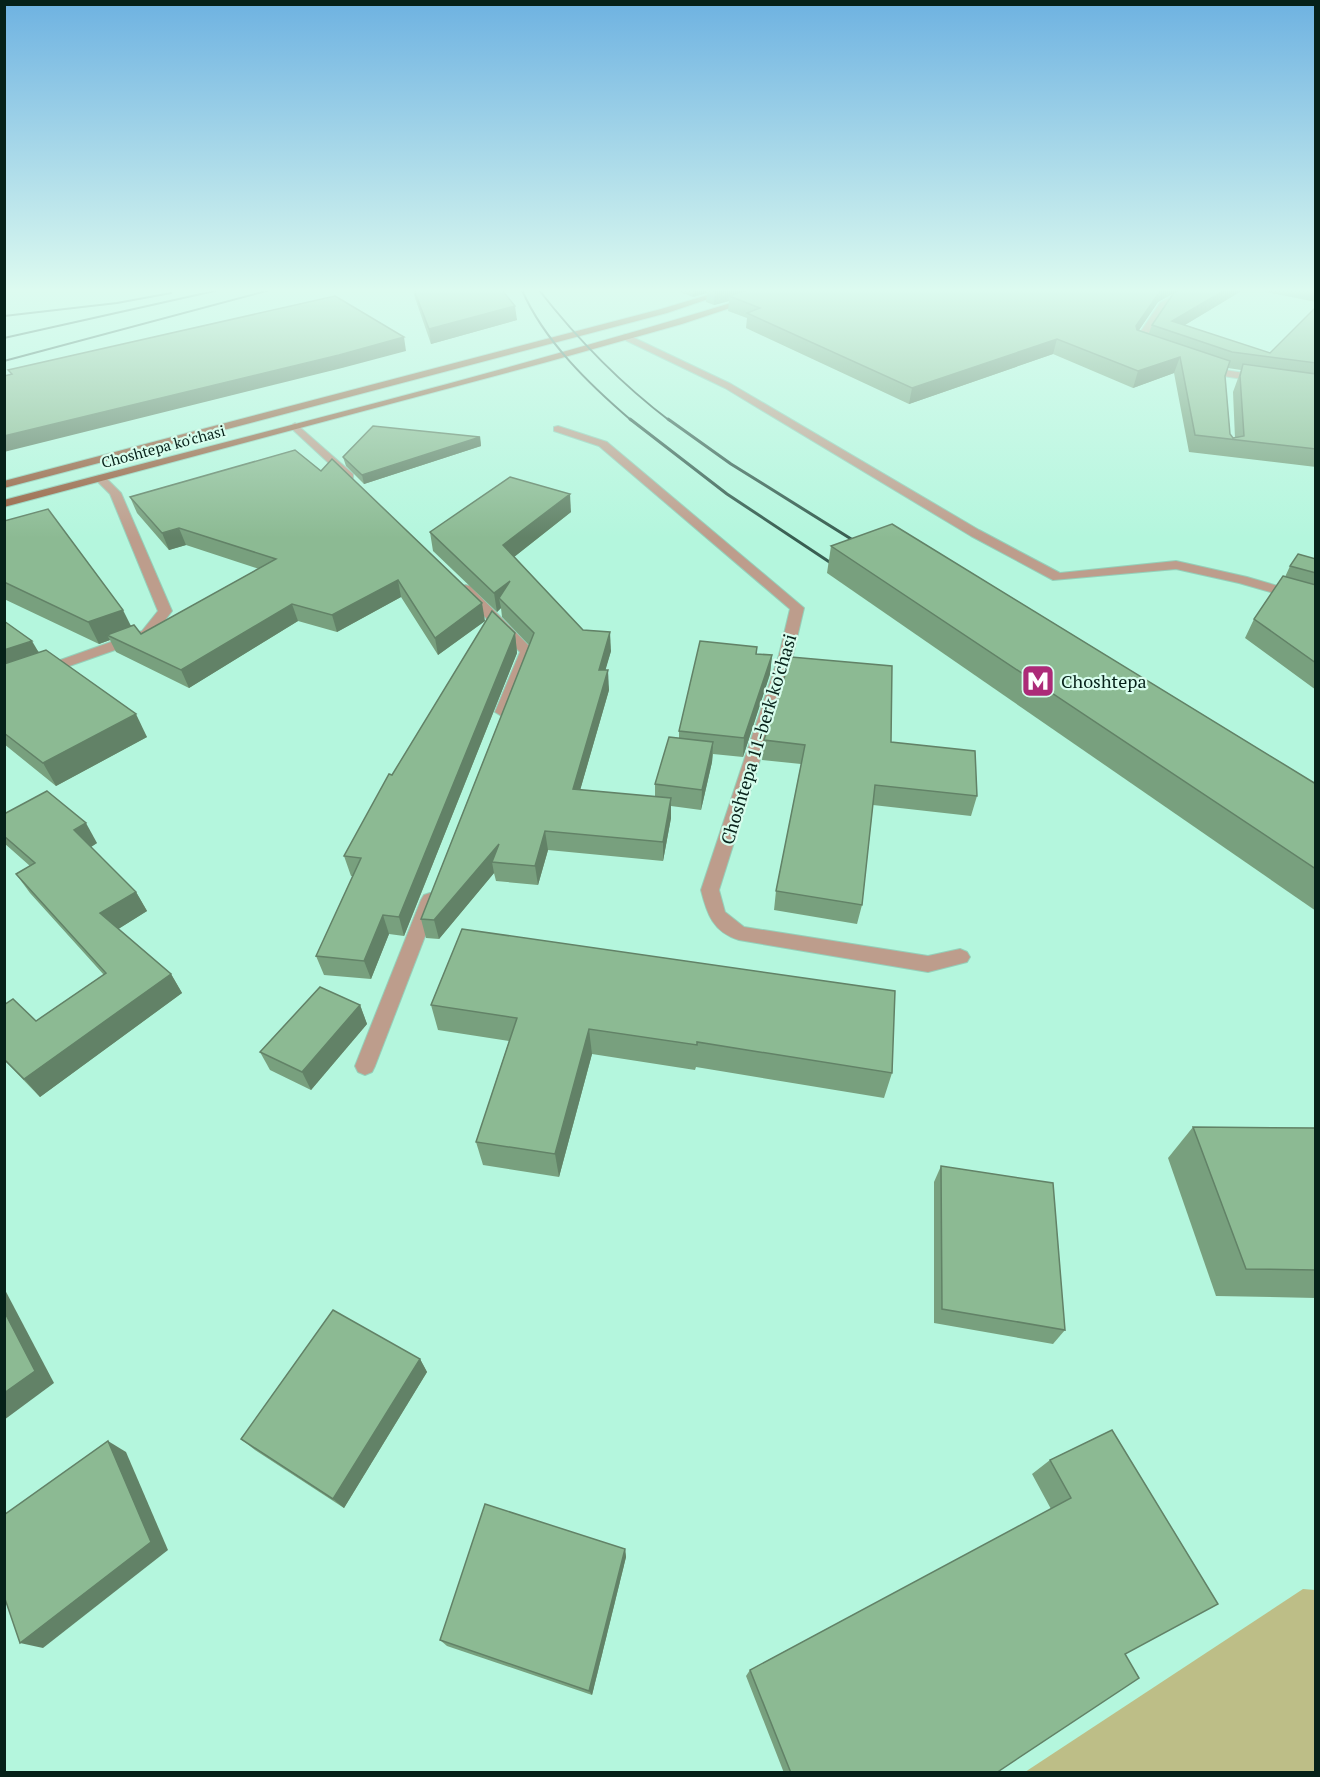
<svg xmlns="http://www.w3.org/2000/svg" width="1320" height="1777" viewBox="0 0 1320 1777" font-family="'PT Serif',serif">
	<style>
		.green { fill: #bdbe87 }
		.lines { fill: none; stroke-linecap: round; stroke-linejoin: round }
		.minor-casing { stroke: #95d0ba; stroke-width: 2 }
		.major-casing { stroke: #95d0ba; stroke-width: 2 }
		.minor { fill: #bd9d8c; fill-rule: evenodd }
		.major { fill: #975f40; fill-rule: evenodd }
		.rail-far1 { stroke: #385e51; stroke-width: 2 }
		.rail { stroke: #385e51; stroke-width: 3 }
		.wall { fill: #78a07e; fill-rule: evenodd }
		.shaded-wall { fill: #628267 }
		.building { fill: #8cba93; stroke: #628267; stroke-width: 1.5 }
		.labels { text-anchor: middle; dominant-baseline: central; stroke-width: 4.5; stroke-linejoin: round; paint-order: stroke }
		.far-street-label { font-size: 15px; fill: #062119; stroke: #d7fded }
		.poi-label { font-size: 18px; fill: #062119; stroke: #d7fded; text-anchor: start }
		.street-label { font-size: 18px; fill: #062119; stroke: #d7fded }
	</style>
	<rect width="100%" height="100%" fill="#b4f6dd"/>
	<path class="green" d="M1303 1589 1315 1590V1772H1025Z"/>
	<g class="lines">
		<g class="minor-casing">
			<g id="minor">
				<path d="M1184 290H1193L1166 307 1143 342 1151 345V349L1135 345 1133 343 1160 303Z"/>
				<path d="M626 334 731 384 979 530 1060 573 1176 561 1247 577 1316 597V605L1239 583 1176 569 1053 580 971 536 725 388 623 339V335Z"/>
				<path d="M1202 363 1225 370 1263 376 1268 379 1263 382 1223 376 1199 368 1197 366Z"/>
				<path d="M295 423 353 474V478H345L291 428 290 426Z"/>
				<path d="M558 426 607 442 804 608 793 655 719 890 725 912 744 927 928 956 960 949 967 952 970 957 967 962 928 972 739 940C713 932 707 914 701 890L779 655 790 609 599 446 554 431V427Z"/>
				<path d="M100 475 104 476 121 493 172 611 152 637 4 689V680L142 631 158 611 110 494 94 478Z"/>
				<path d="M465 585 470 586 534 651 508 715 503 717 495 712 520 652 460 592 458 589Z"/>
				<path d="M430 893 436 895 439 900 375 1066 372 1072 365 1075 358 1072 355 1066 421 900 424 895Z"/>
			</g>
		</g>
		<g class="major-casing">
			<g id="major">
				<path d="M724 290H735L667 313 4 488V481L661 309Z"/>
				<path d="M773 290H784L682 324 547 362 4 507V500C261 432 520 369 773 290Z"/>
			</g>
		</g>
		<use href="#minor" class="minor"/>
		<use href="#major" class="major"/>
		<g class="rail-far1">
			<path d="M522 290C544 341 590 385 632 421"/>
			<path d="M539 290C578 340 620 383 670 421"/>
			<path d="M4 316 117 303 171 293"/>
			<path d="M4 338 219 290"/>
			<path d="M4 361 270 290"/>
		</g>
		<g class="rail">
			<path d="M630 419 727 494 843 571"/>
			<path d="M668 419 731 464 864 547"/>
		</g>
	</g>
	<g class="wall">
		<path d="M413 290H502L517 320 431 344 415 298Z"/>
		<path d="M675 290H1243L1185 325 1270 353 1316 307V467L1189 452 1174 373 1133 388 1053 354 909 404 746 328 747 318 728 311 729 301 714 305 706 302 707 293 693 297ZM1173 293 1152 325 1149 333 1139 330 1158 302ZM1228 368 1241 370 1233 392 1235 438H1233L1230 434 1225 376Z"/>
		<path d="M1257 290H1316V302Z"/>
		<path d="M480 437 481 446 364 484 346 466 343 457Z"/>
		<path d="M295 450 485 621 438 655 401 597 337 632 298 621 189 688 116 652 110 640 99 644 4 599V521L141 634 259 569 186 545 169 550 137 513 130 497Z"/>
		<path d="M571 512 514 557 583 630 611 651 605 670 609 690 580 790 655 797V784L679 738V731L757 647 756 654 772 655 770 674 743 757 713 754 712 762 701 810 671 806V818L663 861 548 850 538 885 496 881 494 873 439 939 426 938 421 919 529 645 502 617 501 608 497 612 433 551 430 532Z"/>
		<path d="M831 546 1316 784V911L827 573Z"/>
		<path d="M1316 559V690L1245 638 1254 619 1285 577 1290 566Z"/>
		<path d="M4 621 39 652 147 737 56 786 4 744Z"/>
		<path d="M515 633 517 653 404 936 389 934 371 979 324 975 316 956 353 876H351L344 856 392 775Z"/>
		<path d="M764 740 891 742 977 796 971 816 873 805 862 905 857 924 774 910 776 891 801 764 762 760Z"/>
		<path d="M4 814 97 843 91 847 136 892 147 911 118 929 171 974 182 993 40 1097 4 1060V1005L36 1021 104 975 30 893 16 874 30 866 4 843Z"/>
		<path d="M462 929 892 1073 884 1098 696 1067 695 1070 592 1054 559 1177 483 1165 476 1142 509 1041 438 1030 431 1005Z"/>
		<path d="M360 1005 367 1024 311 1090 270 1070 260 1052Z"/>
		<path d="M1193 1127 1316 1128V1298L1216 1296 1168 1158Z"/>
		<path d="M941 1166 1065 1330 1053 1344 934 1323V1182Z"/>
		<path d="M420 1359 427 1372 344 1508 255 1450 241 1439Z"/>
		<path d="M1112 1430 1125 1654 996 1773H784L746 1676 750 1670 1051 1509 1032 1474 1050 1460Z"/>
		<path d="M625 1549 626 1557 592 1695 447 1646 440 1640Z"/>
	</g>
	<g class="shaded-wall">
		<path d="M694 290H707V293L693 297Z"/>
		<path d="M718 290H766L729 296V301L714 305 715 291Z"/>
		<path d="M1161 290H1180L1158 302 1131 342 1136 326Z"/>
		<path d="M1225 290H1243L1173 332 1172 321Z"/>
		<path d="M515 306 517 320 431 344 429 329Z"/>
		<path d="M404 337 406 351 342 368 4 452V436Z"/>
		<path d="M1057 339 1053 354 909 404 912 388Z"/>
		<path d="M1180 357 1174 373 1133 388 1138 371Z"/>
		<path d="M480 437 481 446 364 484 362 475Z"/>
		<path d="M570 494 571 512 505 564 503 545Z"/>
		<path d="M179 528 186 545 169 550 162 533Z"/>
		<path d="M398 580 401 597 337 632 332 615Z"/>
		<path d="M510 581 499 598 501 608 497 612 494 593Z"/>
		<path d="M482 603 485 621 438 655 435 638Z"/>
		<path d="M292 604 298 621 189 688 181 670Z"/>
		<path d="M123 610 134 632 107 635 110 640 99 644 88 622Z"/>
		<path d="M610 632 611 651 600 689 599 670Z"/>
		<path d="M515 633 517 653 404 936 399 917Z"/>
		<path d="M32 641 45 663 4 677V650Z"/>
		<path d="M772 655 770 674 743 757 744 738Z"/>
		<path d="M608 670 609 690 575 808 573 789Z"/>
		<path d="M136 714 147 737 56 786 43 763Z"/>
		<path d="M713 742 712 762 701 810 702 790Z"/>
		<path d="M671 798V818L663 861V842Z"/>
		<path d="M86 823 97 843 86 850 74 830Z"/>
		<path d="M545 831 548 850 538 885 535 866Z"/>
		<path d="M499 844 492 862 494 873 439 939 434 920Z"/>
		<path d="M136 892 147 911 112 933 100 913Z"/>
		<path d="M383 915 389 934 371 979 364 961Z"/>
		<path d="M171 974 182 993 40 1097 24 1079Z"/>
		<path d="M360 1005 367 1024 311 1090 302 1072Z"/>
		<path d="M589 1029 592 1054 559 1177 555 1154Z"/>
		<path d="M4 1288 54 1383 4 1420Z"/>
		<path d="M420 1359 427 1372 344 1508 333 1499Z"/>
		<path d="M108 1441 126 1452 168 1550 43 1648 20 1643Z"/>
		<path d="M625 1549 626 1557 592 1695 589 1691Z"/>
	</g>
	<g class="building">
		<path d="M414 290H502L515 306 429 329Z"/>
		<path d="M748 290H1161L1136 326 1137 330 1230 361 1225 376 1230 434 1233 438 1244 436 1240 376 1243 364 1316 374V449L1195 435 1180 357 1138 371 1057 339 912 388 747 313 760 308 729 296Z"/>
		<path d="M1179 290H1225L1172 321 1270 353 1316 307V363L1232 352 1152 325 1173 294Z"/>
		<path d="M335 296 404 337 339 355 4 436V376L12 374 8 370Z"/>
		<path d="M373 426 480 437 362 475 343 457Z"/>
		<path d="M295 450 321 471 332 459 482 603 435 638 398 580 332 615 292 604 181 670 107 635 134 625 141 634 276 559 179 528 162 533 130 497Z"/>
		<path d="M510 477 570 494 503 545 583 630 610 632 599 670H608L573 789 671 798 663 842 545 831 535 866 492 862 499 844 434 920 421 919 534 633 499 598 510 581 494 593 430 532Z"/>
		<path d="M48 509 123 610 88 622 4 582V521Z"/>
		<path d="M892 524 1316 784V869L831 546Z"/>
		<path d="M1298 554 1316 559V573L1290 566Z"/>
		<path d="M1283 576 1316 585V663L1254 619Z"/>
		<path d="M492 611 515 633 399 917 383 915 364 961 316 956 361 858 344 856 389 774 392 775Z"/>
		<path d="M4 621 32 641 4 650Z"/>
		<path d="M700 641 757 647 756 654 772 655 744 738 679 731Z"/>
		<path d="M46 650 136 714 43 763 4 733V664Z"/>
		<path d="M791 657 892 666 891 742 975 751 977 796 875 785 862 905 776 891 805 745 764 740Z"/>
		<path d="M669 737 713 742 702 790 655 784Z"/>
		<path d="M47 791 86 823 74 830 136 892 100 913 171 974 24 1079 4 1059V1005L13 999 36 1021 106 973 16 874 35 863 4 836V814Z"/>
		<path d="M462 929 895 991 892 1073 697 1042V1045L589 1029 555 1154 476 1142 517 1018 431 1005Z"/>
		<path d="M320 987 360 1005 302 1072 260 1052Z"/>
		<path d="M1193 1127 1316 1128V1270L1246 1269Z"/>
		<path d="M941 1166 1053 1183 1065 1330 942 1309Z"/>
		<path d="M333 1310 420 1359 333 1499 241 1439Z"/>
		<path d="M4 1311 35 1371 4 1393Z"/>
		<path d="M1112 1430 1218 1604 1125 1654 1139 1678 996 1773H791L750 1670 1071 1498 1050 1460Z"/>
		<path d="M108 1441 151 1542 20 1643 4 1596V1515Z"/>
		<path d="M485 1504 625 1549 589 1691 440 1640Z"/>
	</g>
	<linearGradient id="sky" x2="0" y2="1"><stop stop-color="#6eb2e1"/><stop offset="0.54" stop-color="#ddfbf0"/><stop offset="1" stop-color="#ddfbf0" stop-opacity="0"/></linearGradient>
	<rect width="1320" height="538" fill="url(#sky)"/>
	<defs>
		<g id="metro-square" transform="scale(1.725)"><rect x="-9" y="-9" width="18" height="18" rx="4" fill="#ac2b78" stroke="#d7fded"/><path d="M-5.5 5V-5H-3L0 0L3-5H5.5V5H3V-.5L0 4L-3-.5V5Z" fill="#fff"/></g>
	</defs>
	<g fill-rule="evenodd">
		<use href="#metro-square" x="1038" y="681"/>
	</g>
	<g class="labels">
		<g class="far-street-label">
			<text transform="translate(163 446) rotate(-15)">Choshtepa ko'chasi</text>
		</g>
		<g class="poi-label">
			<text x="1061" y="681">Choshtepa</text>
		</g>
		<g class="street-label">
			<text transform="translate(758 739) rotate(-73)">Choshtepa 11-berk ko'chasi</text>
		</g>
	</g>
	<rect width="1320" height="1777" fill="none" stroke="#062119" stroke-width="12"/>
</svg>
